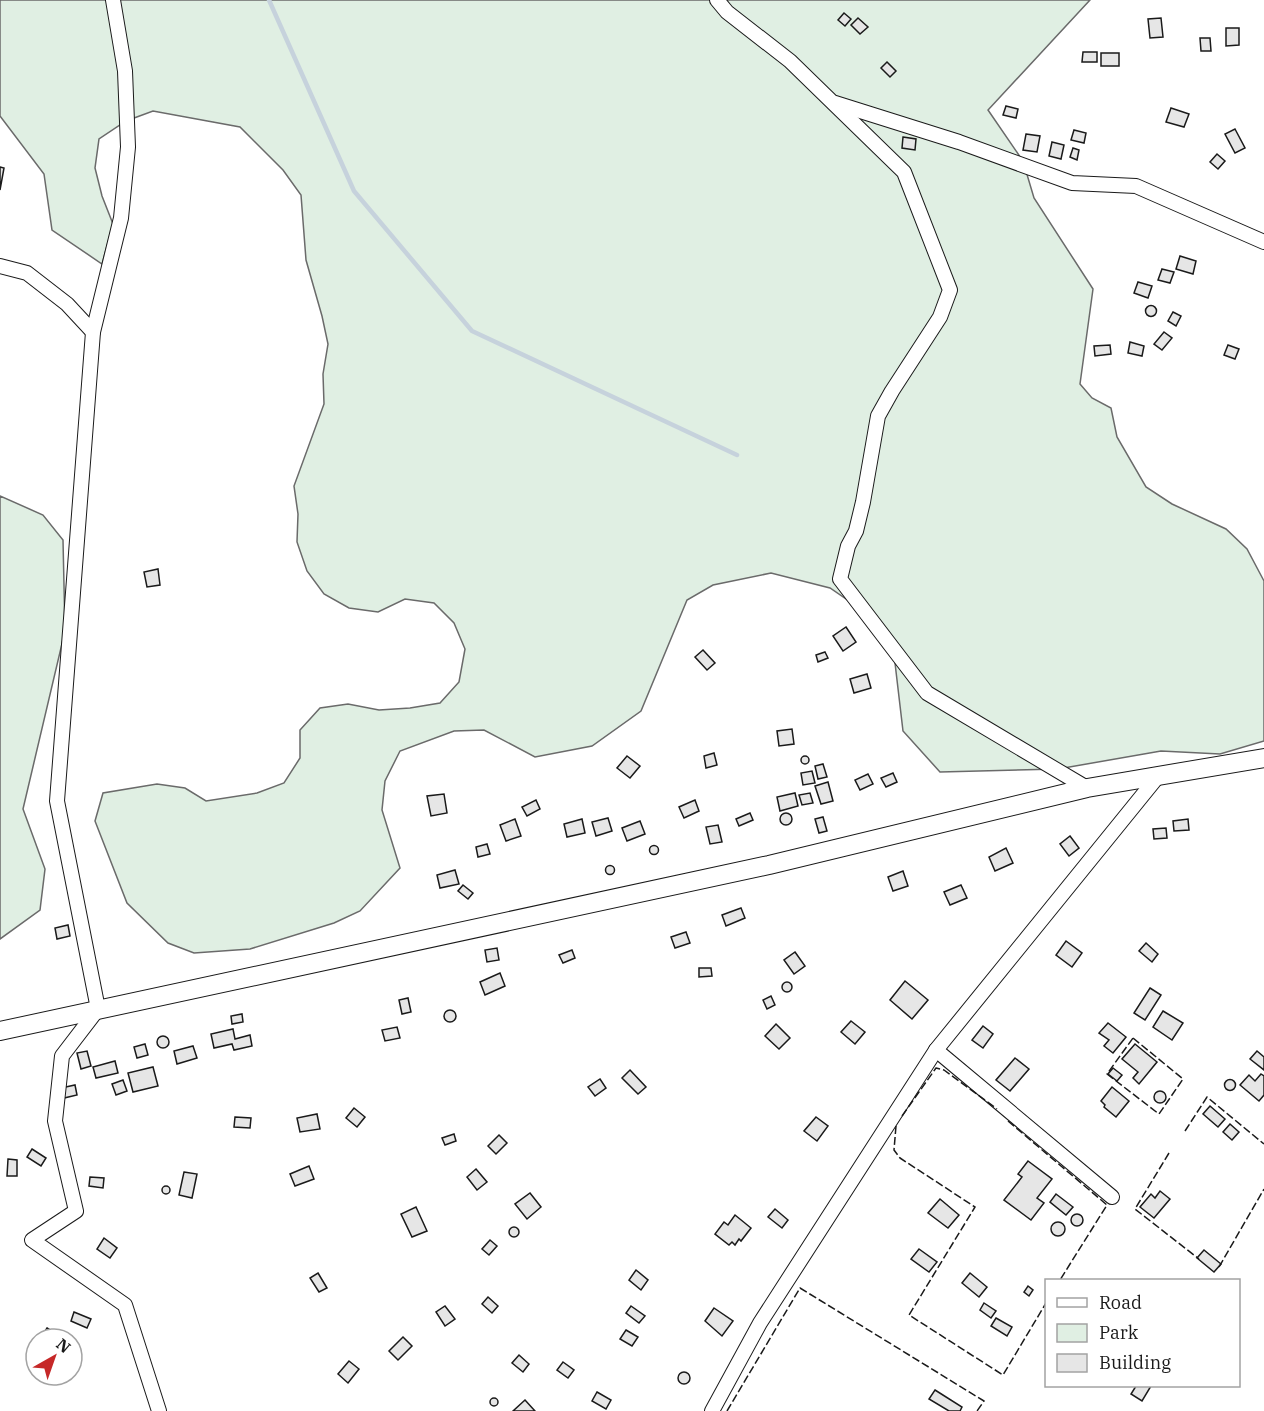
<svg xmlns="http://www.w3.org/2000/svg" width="1264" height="1411" viewBox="0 0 1264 1411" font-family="'IBM Plex Serif',serif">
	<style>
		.green { fill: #e0efe3; stroke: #6a6a6a; stroke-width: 1.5 }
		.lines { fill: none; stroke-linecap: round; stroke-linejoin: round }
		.stream { stroke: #c6d2dc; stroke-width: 4.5 }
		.building { fill: #e6e6e6; stroke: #1a1a1a; stroke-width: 1.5 }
		.street-casing { stroke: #1a1a1a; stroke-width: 16 }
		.secondary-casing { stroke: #1a1a1a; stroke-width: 20 }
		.street { stroke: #fff; stroke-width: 14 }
		.secondary { stroke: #fff; stroke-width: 18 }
		.fence { stroke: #1a1a1a; stroke-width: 1.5; stroke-dasharray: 8 3; stroke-linecap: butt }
	</style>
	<rect width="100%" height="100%" fill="#fff"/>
	<g class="green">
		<path d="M0 0H1090L988 110 1023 161 1034 198 1093 289 1080 384 1092 398 1111 408 1117 437 1146 487 1172 504 1226 529 1247 549 1264 581V741L1220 754 1161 751 1058 769 940 772 903 731 893 646 878 621 830 588 771 573 713 585 687 600 641 711 592 746 535 757 484 730 454 731 400 751 385 781 382 810 400 868 360 911 334 923 250 949 194 953 168 943 127 903 95 821 103 793 157 784 185 788 206 801 257 793 284 783 300 758V730L320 708 348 704 379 710 410 708 440 703 459 682 465 649 454 623 434 603 405 599 378 612 349 608 324 594 307 571 297 542 298 514 294 486 324 404 323 374 328 344 322 316 306 260 301 195 283 170 240 127 153 111 126 121 99 139 95 168 102 196 113 224 102 264 52 230 44 174 0 116Z"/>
		<path d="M0 496 43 515 63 540 65 631 23 809 45 869 40 910 0 939Z"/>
	</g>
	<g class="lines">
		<path class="stream" d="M269 0 354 191 472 331 737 455"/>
	</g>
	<g class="building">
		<path d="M844 13 851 19 845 26 838 20Z"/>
		<path d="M858 18 868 27 860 34 851 25Z"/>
		<path d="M1161 18 1163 37 1150 38 1148 19Z"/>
		<path d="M1226 28H1239V45L1226 46Z"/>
		<path d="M1200 38H1210L1211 51H1201Z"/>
		<path d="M1083 52H1097V62H1082Z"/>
		<rect x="1101" y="53" width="18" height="13"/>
		<path d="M887 62 896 71 890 77 881 68Z"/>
		<path d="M1006 106 1018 109 1016 118 1003 115Z"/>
		<path d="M1171 108 1189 114 1184 127 1166 122Z"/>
		<path d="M1235 129 1245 148 1235 153 1225 134Z"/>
		<path d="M1074 130 1086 133 1084 143 1071 140Z"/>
		<path d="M1026 134 1040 136 1037 152 1023 150Z"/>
		<path d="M903 137 916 139 915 150 902 148Z"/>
		<path d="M1052 142 1064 145 1061 159 1049 156Z"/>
		<path d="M1073 148 1079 150 1077 160 1070 157Z"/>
		<path d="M1217 154 1225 161 1218 169 1210 162Z"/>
		<path d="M0 167 4 168 0 190Z"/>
		<path d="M1180 256 1196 261 1193 274 1176 269Z"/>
		<path d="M1162 269 1174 272 1170 283 1158 280Z"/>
		<path d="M1138 282 1152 286 1148 298 1134 293Z"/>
		<circle cx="1151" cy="311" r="5.5"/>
		<path d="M1173 312 1181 316 1176 326 1168 321Z"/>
		<path d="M1164 332 1172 338 1162 350 1154 344Z"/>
		<path d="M1130 342 1144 346 1142 356 1128 353Z"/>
		<path d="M1110 345 1111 354 1095 356 1094 346Z"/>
		<path d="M1228 345 1239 349 1235 359 1224 355Z"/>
		<path d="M158 569 160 585 147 587 144 572Z"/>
		<path d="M846 627 856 642 843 651 833 636Z"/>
		<path d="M703 650 715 663 707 670 695 657Z"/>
		<path d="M825 652 828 658 818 662 816 655Z"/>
		<path d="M867 674 871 688 854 693 850 679Z"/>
		<path d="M792 729 794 744 779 746 777 731Z"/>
		<path d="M714 753 717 765 706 768 704 756Z"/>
		<path d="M627 756 640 766 630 778 617 768Z"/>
		<circle cx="805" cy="760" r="4"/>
		<path d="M823 764 827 777 818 779 815 766Z"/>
		<path d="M812 771 815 783 803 785 801 773Z"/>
		<path d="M893 773 897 782 886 787 881 778Z"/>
		<path d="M868 774 873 784 860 790 855 780Z"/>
		<path d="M828 782 833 801 821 804 815 786Z"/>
		<path d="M795 793 798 806 780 811 777 797Z"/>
		<path d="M810 793 813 803 802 805 799 795Z"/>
		<path d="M444 794 447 813 431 816 427 796Z"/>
		<path d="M536 800 540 809 527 816 522 807Z"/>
		<path d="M695 800 699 811 684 818 679 807Z"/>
		<circle cx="786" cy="819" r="6"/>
		<path d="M750 813 753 820 739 826 736 819Z"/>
		<path d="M823 817 827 831 819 833 815 819Z"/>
		<path d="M608 818 612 831 596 836 592 822Z"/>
		<path d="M515 819 521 836 506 841 500 825Z"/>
		<path d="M582 819 585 833 567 837 564 824Z"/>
		<path d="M1188 819 1189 830 1174 831 1173 821Z"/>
		<path d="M640 821 645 834 627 841 622 828Z"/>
		<path d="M718 825 722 842 710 844 706 827Z"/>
		<path d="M1166 828 1167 838 1154 839 1153 829Z"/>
		<path d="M1070 836 1079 848 1069 856 1060 844Z"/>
		<path d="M487 844 490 854 478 857 476 847Z"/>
		<circle cx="654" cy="850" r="4.5"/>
		<path d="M1006 848 1013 863 995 871 989 857Z"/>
		<circle cx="610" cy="870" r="4.5"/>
		<path d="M455 870 459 884 440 888 437 875Z"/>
		<path d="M903 871 908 886 893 891 888 877Z"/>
		<path d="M463 885 473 893 468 899 458 891Z"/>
		<path d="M961 885 967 898 950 905 944 892Z"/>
		<path d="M741 908 745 918 726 926 722 915Z"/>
		<path d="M68 925 70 936 57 939 55 928Z"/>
		<path d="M686 932 690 943 675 948 671 937Z"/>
		<path d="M1066 941 1082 953 1072 967 1056 955Z"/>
		<path d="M1146 943 1158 954 1152 962 1139 951Z"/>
		<path d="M497 948 499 960 487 962 485 950Z"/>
		<path d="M572 950 575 958 563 963 559 955Z"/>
		<path d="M795 952 805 966 794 974 784 960Z"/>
		<path d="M699 968H711L712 976 699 977Z"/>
		<path d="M500 973 505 986 485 995 480 982Z"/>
		<path d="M905 981 928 1000 912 1019 890 1000Z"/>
		<circle cx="787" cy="987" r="5"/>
		<path d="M1150 988 1161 995 1145 1020 1134 1013Z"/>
		<path d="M771 996 775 1005 767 1009 763 1000Z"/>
		<path d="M408 998 411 1012 402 1014 399 1000Z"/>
		<circle cx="450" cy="1016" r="6"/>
		<path d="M1163 1011 1183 1023 1172 1040 1153 1027Z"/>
		<path d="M242 1014 243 1022 232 1024 231 1016Z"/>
		<path d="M851 1021 865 1032 855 1044 841 1032Z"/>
		<path d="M1108 1023 1126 1037 1113 1053 1104 1046 1109 1040 1099 1033Z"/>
		<path d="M776 1024 790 1038 779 1049 765 1036Z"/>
		<path d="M983 1026 993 1034 983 1048 972 1040Z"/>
		<path d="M397 1027 400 1038 385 1041 382 1030Z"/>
		<path d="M233 1029 235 1039 250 1035 252 1046 234 1050 232 1044 214 1048 211 1034Z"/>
		<circle cx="163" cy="1042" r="6"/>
		<path d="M145 1044 148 1055 137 1058 134 1047Z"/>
		<path d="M1135 1044 1157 1062 1139 1084 1133 1078 1138 1072 1122 1059Z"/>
		<path d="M193 1046 197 1058 177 1064 174 1051Z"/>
		<path d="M87 1051 91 1066 81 1069 77 1053Z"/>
		<path d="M1257 1051 1264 1057V1070L1250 1059Z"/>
		<path d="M1015 1058 1029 1069 1010 1091 996 1080Z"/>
		<path d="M115 1061 118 1073 96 1078 93 1067Z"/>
		<path d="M153 1067 158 1086 133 1092 128 1073Z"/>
		<path d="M1113 1068 1122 1075 1117 1081 1108 1074Z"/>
		<path d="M630 1070 646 1087 638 1094 622 1078Z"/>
		<path d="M1261 1074 1264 1076V1095L1259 1101 1240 1085 1249 1075 1255 1081Z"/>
		<path d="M600 1079 606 1088 595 1096 588 1087Z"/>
		<circle cx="1230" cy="1085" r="5.5"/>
		<path d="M123 1080 127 1091 116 1095 112 1084Z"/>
		<path d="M75 1085 77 1095 64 1098 61 1088Z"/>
		<path d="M1112 1087 1129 1101 1116 1117 1104 1107 1105 1105 1101 1101Z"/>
		<circle cx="1160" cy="1097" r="6"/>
		<path d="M1210 1106 1225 1119 1218 1127 1203 1114Z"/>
		<path d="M354 1108 365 1117 357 1127 346 1118Z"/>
		<path d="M317 1114 320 1129 300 1132 297 1118Z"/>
		<path d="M235 1117 251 1118 250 1128 234 1127Z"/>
		<path d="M816 1117 828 1126 817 1141 804 1131Z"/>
		<path d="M1230 1124 1239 1132 1232 1140 1223 1132Z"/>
		<path d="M454 1134 456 1141 445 1145 442 1138Z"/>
		<path d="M499 1135 507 1143 496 1154 488 1146Z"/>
		<path d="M32 1149 46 1158 41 1166 27 1157Z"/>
		<path d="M8 1159 17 1160V1176H7Z"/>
		<path d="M1028 1161 1052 1179 1037 1198 1044 1203 1031 1220 1004 1200 1022 1177 1018 1174Z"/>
		<path d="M309 1166 314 1179 295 1186 290 1174Z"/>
		<path d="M476 1169 487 1182 477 1190 467 1177Z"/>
		<path d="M184 1172 197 1174 192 1198 179 1195Z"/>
		<path d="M90 1177 104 1178 103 1188 89 1186Z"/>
		<circle cx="166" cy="1190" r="4"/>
		<path d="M1160 1191 1170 1199 1154 1218 1140 1207 1151 1194 1155 1198Z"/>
		<path d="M530 1193 541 1207 527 1219 515 1204Z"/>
		<path d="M1056 1194 1073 1207 1066 1215 1050 1202Z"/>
		<path d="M940 1199 959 1215 948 1228 928 1213Z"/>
		<path d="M416 1207 427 1231 412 1237 401 1214Z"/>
		<path d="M775 1209 788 1220 782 1228 768 1217Z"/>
		<circle cx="1077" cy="1220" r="6"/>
		<path d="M735 1215 751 1228 741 1241 739 1239 735 1245 732 1242 729 1245 715 1234 724 1222 728 1225Z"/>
		<circle cx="1058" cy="1229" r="7"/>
		<circle cx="514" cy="1232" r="5"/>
		<path d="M104 1238 117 1248 110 1258 97 1249Z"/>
		<path d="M490 1240 497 1246 489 1255 482 1249Z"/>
		<path d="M919 1249 937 1262 929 1272 911 1259Z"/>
		<path d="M1204 1250 1221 1264 1214 1272 1197 1258Z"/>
		<path d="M636 1270 648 1280 641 1290 629 1280Z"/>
		<path d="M318 1273 327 1288 319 1292 310 1278Z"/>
		<path d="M970 1273 987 1287 979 1297 962 1283Z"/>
		<path d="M1028 1286 1033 1290 1029 1296 1024 1292Z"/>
		<path d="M488 1297 498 1306 492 1313 482 1304Z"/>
		<path d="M984 1303 996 1311 991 1318 980 1310Z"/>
		<path d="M445 1306 455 1319 445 1326 436 1312Z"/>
		<path d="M631 1306 645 1316 639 1323 626 1313Z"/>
		<path d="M714 1308 733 1321 722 1336 705 1321Z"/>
		<path d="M74 1312 91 1319 87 1328 71 1321Z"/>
		<path d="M996 1318 1012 1327 1007 1336 991 1326Z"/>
		<path d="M47 1328 58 1335 56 1339H40Z"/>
		<path d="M626 1330 638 1337 632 1346 620 1339Z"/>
		<path d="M403 1337 412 1346 398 1360 389 1351Z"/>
		<path d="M77 1348 81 1352 75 1359 72 1353Z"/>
		<path d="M519 1355 529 1364 523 1372 512 1363Z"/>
		<path d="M349 1361 359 1369 348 1383 338 1374Z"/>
		<path d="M563 1362 574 1370 568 1378 557 1370Z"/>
		<circle cx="684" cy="1378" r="6"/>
		<path d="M1136 1386H1151L1142 1401 1131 1394Z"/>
		<path d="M935 1390 962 1407 960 1411H949L929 1399Z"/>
		<path d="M597 1392 611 1400 606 1409 592 1401Z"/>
		<circle cx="494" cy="1402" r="4"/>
		<path d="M525 1400 535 1411H513Z"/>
	</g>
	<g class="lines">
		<g class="street-casing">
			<g id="street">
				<path d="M113 0 125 71 128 147 121 218 93 332 57 801 98 1009 62 1056 55 1121 76 1211 32 1240 125 1305 159 1411"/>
				<path d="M717 0 727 12 790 61 904 172 950 290 940 317 892 391 878 416 863 502 856 531 848 546 840 579 927 693 1087 788"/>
				<path d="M835 103 959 142 1072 183 1136 186 1264 242"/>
				<path d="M0 266 27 273 67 304 93 332"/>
				<path d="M936 1050 1112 1197"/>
				<path d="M712 1411 760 1323 936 1050 1159 775"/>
			</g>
		</g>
		<g class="secondary-casing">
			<path id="secondary" d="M0 1031 769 865 1087 788 1264 758"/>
		</g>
		<use href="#street" class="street"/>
		<use href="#secondary" class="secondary"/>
		<g class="fence">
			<path d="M1133 1038 1183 1079 1159 1114 1107 1074Z"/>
			<path d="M902 1116 936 1068 944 1070 997 1109"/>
			<path d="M1008 1121 1107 1205 1060 1280"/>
			<path d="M896 1126 894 1150 900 1158 975 1207 909 1315 1003 1375 1046 1303"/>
			<path d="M1185 1131 1207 1097 1264 1144"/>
			<path d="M1169 1153 1135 1209 1199 1259"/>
			<path d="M1219 1267 1264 1189"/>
			<path d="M727 1411 800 1288 984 1401 977 1411"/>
		</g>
	</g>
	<rect x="1045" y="1279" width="195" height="108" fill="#ffffff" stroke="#a3a3a3" stroke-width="1.5"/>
	<rect x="1057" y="1298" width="30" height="9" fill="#ffffff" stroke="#a3a3a3" stroke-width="1.5"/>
	<text x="1099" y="1309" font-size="18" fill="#1a1a1a">Road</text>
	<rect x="1057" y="1324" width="30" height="18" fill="#e0efe3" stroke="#a3a3a3" stroke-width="1.5"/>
	<text x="1099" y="1339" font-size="18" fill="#1a1a1a">Park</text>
	<rect x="1057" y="1354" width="30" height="18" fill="#e6e6e6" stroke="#a3a3a3" stroke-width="1.5"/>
	<text x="1099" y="1369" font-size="18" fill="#1a1a1a">Building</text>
	<g transform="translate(54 1357) rotate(40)"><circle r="28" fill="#ffffff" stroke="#a3a3a3" stroke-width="1.5"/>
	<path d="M0-4.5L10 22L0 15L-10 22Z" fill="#c62828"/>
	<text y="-9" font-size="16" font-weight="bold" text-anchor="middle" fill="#1a1a1a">N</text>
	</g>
</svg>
